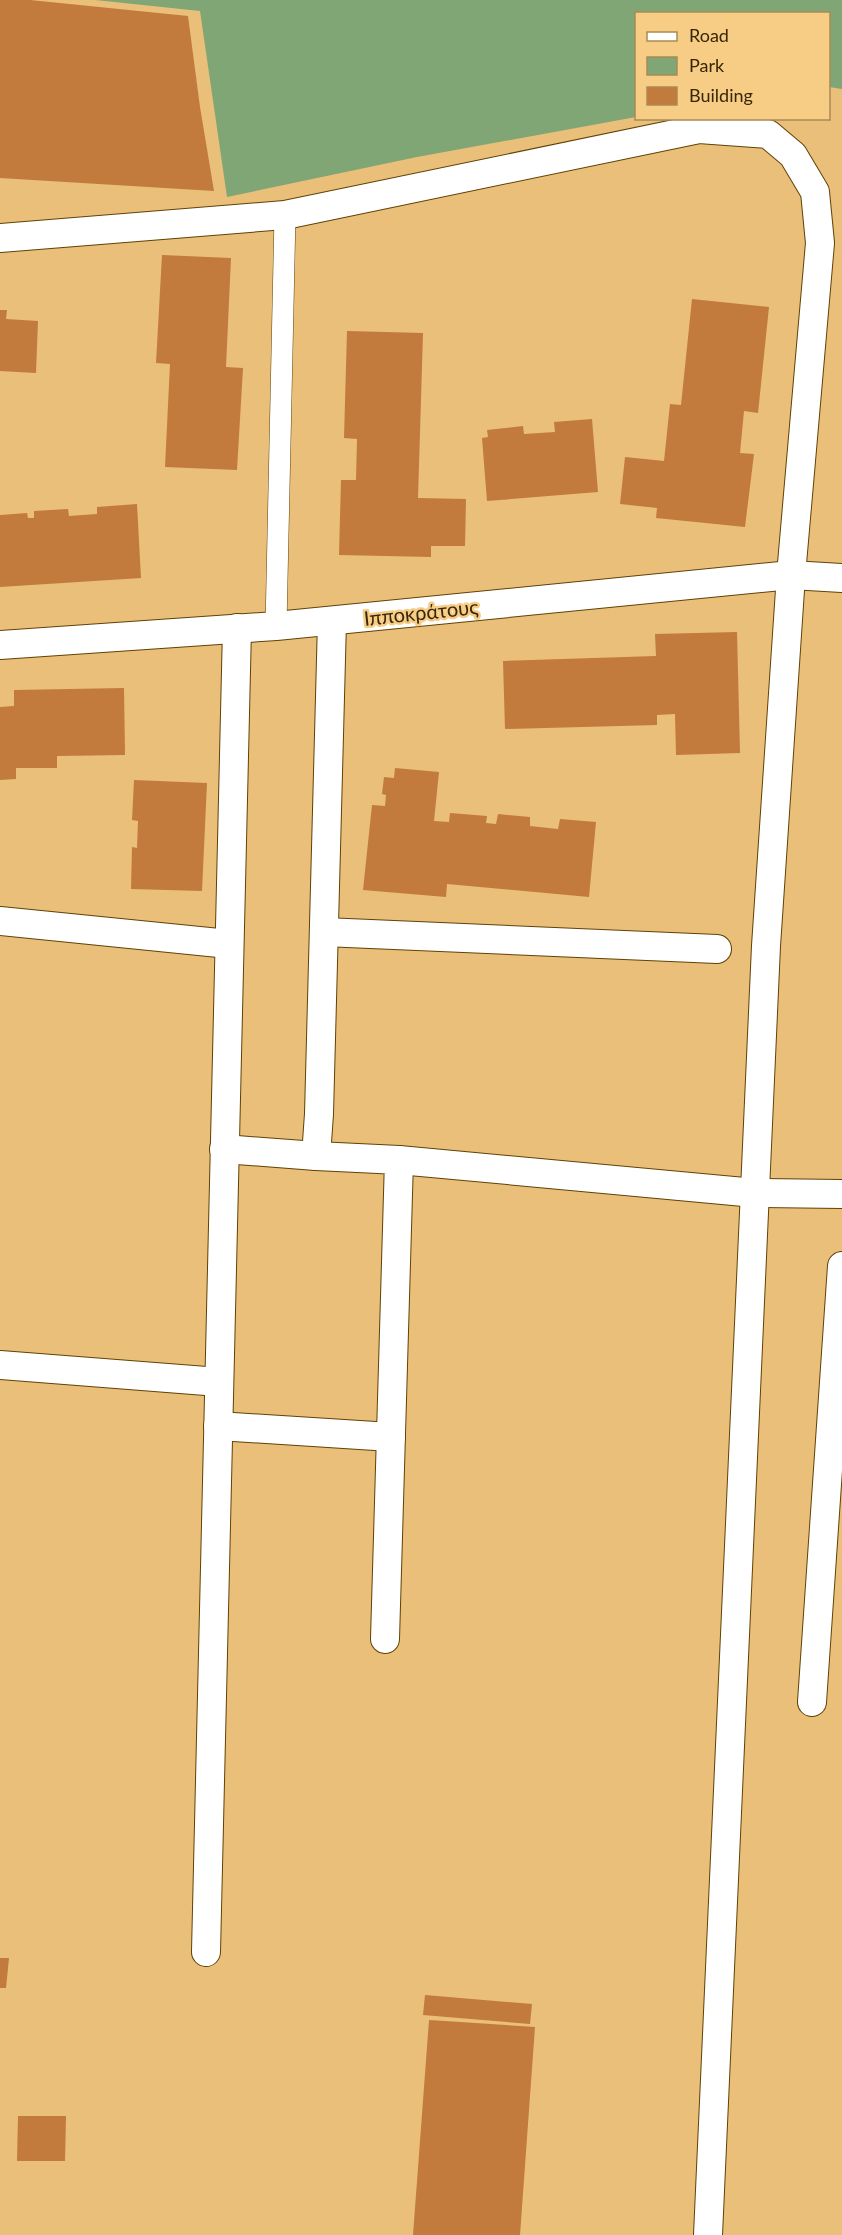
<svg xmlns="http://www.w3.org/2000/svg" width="842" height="2235" viewBox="0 0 842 2235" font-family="Lato,sans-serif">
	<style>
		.green { fill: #81a676 }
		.building { fill: #c27a3d }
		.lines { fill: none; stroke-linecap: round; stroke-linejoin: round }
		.pedestrian-casing { stroke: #604205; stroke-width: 22 }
		.minor-casing { stroke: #604205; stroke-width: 30 }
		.pedestrian { stroke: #fff; stroke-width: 21 }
		.minor { stroke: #fff; stroke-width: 28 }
		.labels { text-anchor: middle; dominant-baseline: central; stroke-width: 5; stroke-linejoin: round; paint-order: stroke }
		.street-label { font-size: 20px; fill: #372608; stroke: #f7cc85 }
	</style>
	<rect width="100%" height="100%" fill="#eabf79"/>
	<path class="green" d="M95 0H842V89L829 87 828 14H636V117L417 157 227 197 200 11Z"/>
	<g class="building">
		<path d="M0 0H30L188 16 200 107 214 191 0 178Z"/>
		<path d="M162 255 231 258 226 367 243 368 237 470 165 467 170 364 156 363Z"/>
		<path d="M692 299 769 307 758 413 744 411 740 453 754 454 745 527 656 518 657 508 620 504 625 457 664 461 670 404 681 405Z"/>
		<path d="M0 310H7L6 319 38 321 36 373 0 371Z"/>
		<path d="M347 331 423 333 418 498 466 499 465 546H431V557L339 555 341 480H356L357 439 344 438Z"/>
		<path d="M592 419 598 492 487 501 482 438 488 437 487 430 523 426 524 434 555 432 554 422Z"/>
		<path d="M137 504 141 578 0 587V515L27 513 28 518H34V511L68 509 69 516 97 514V507Z"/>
		<path d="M737 632 740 753 676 755 675 714 657 715V725L505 729 503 661 656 656 655 634Z"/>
		<path d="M124 688 125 755 57 756V768H16V779L0 780V707L14 706V690Z"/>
		<path d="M395 768 439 772 434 821 449 822 450 813 487 816 486 823 496 824 498 814 530 817V826L558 829 560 819 596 822 589 897 447 884 446 897 363 890 372 805 385 806 386 795 382 794 384 777 394 778Z"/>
		<path d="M134 780 207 783 202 891 131 889 132 847 137 848 138 821 132 820Z"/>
		<path d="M0 1958H9L6 1988H0Z"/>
		<path d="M425 1995 532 2004 530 2024 423 2015Z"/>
		<path d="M429 2020 535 2027 520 2235H413Z"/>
		<path d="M18 2116H66L65 2161H17Z"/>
	</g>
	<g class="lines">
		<g class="pedestrian-casing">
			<path id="pedestrian" d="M276 626 285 215"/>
		</g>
		<g class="minor-casing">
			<g id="minor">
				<path d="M0 238 285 215 699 129 768 134 793 155 815 192 820 243 791 575 766 946 708 2235"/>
				<path d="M332 621 319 1114 316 1156 399 1160 385 1639"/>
				<path d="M0 645 276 626 791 575 842 578"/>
				<path d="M0 921 229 944"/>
				<path d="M324 932 717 949"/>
				<path d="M224 1149 316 1156"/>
				<path d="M399 1160 755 1193 842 1194"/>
				<path d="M0 1365 219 1382"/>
				<path d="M218 1426 391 1437"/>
				<path d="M812 1702 842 1266"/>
				<path d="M206 1952 237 628"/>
			</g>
		</g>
		<use href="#pedestrian" class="pedestrian"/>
		<use href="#minor" class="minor"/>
	</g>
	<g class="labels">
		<g class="street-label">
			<text transform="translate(421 612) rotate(-6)">Ιπποκράτους</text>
		</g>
	</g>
	<rect x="635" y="12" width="195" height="108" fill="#f7cc85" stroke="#aa8a53" stroke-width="1.5"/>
	<rect x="647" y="32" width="30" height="9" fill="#ffffff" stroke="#aa8a53" stroke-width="1.5"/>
	<text x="689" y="42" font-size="18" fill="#372608">Road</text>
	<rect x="647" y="57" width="30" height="18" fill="#81a676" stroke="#aa8a53" stroke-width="1.5"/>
	<text x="689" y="72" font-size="18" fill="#372608">Park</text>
	<rect x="647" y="87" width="30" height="18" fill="#c27a3d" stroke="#aa8a53" stroke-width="1.5"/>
	<text x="689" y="102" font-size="18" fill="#372608">Building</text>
</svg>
